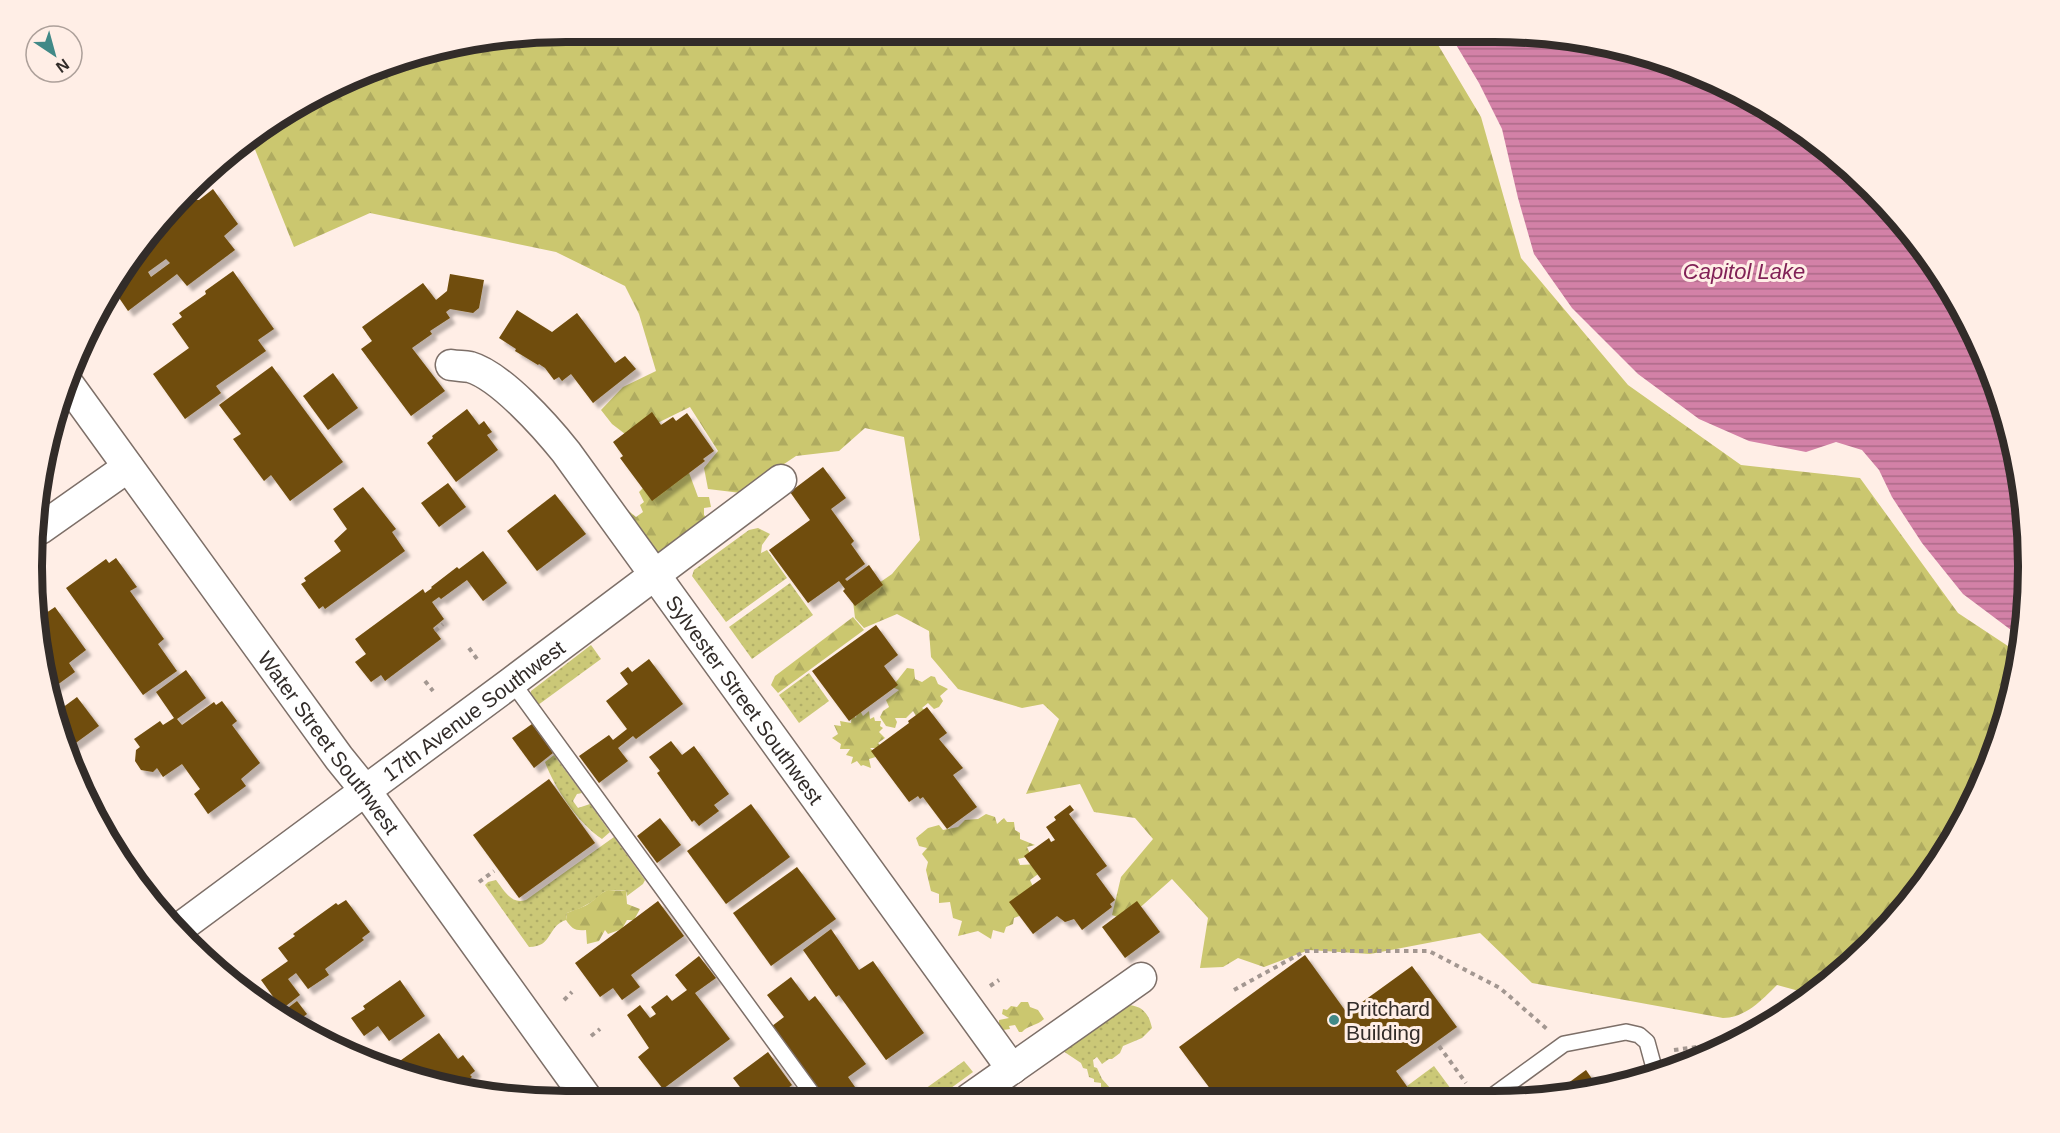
<svg xmlns="http://www.w3.org/2000/svg" width="2060" height="1133" viewBox="0 0 2060 1133" font-family="Arial,sans-serif">
	<style>
		.green { fill: url(#green-dots) }
		.forest { fill: url(#forest-firs) }
		.water { fill: url(#water-rules) }
		.building { fill: #704d0a; fill-rule: evenodd; filter: url(#shadow) }
		.lines { fill: none; stroke-linecap: round; stroke-linejoin: round }
		.service-casing { stroke: #7d6f68; stroke-width: 18 }
		.minor-casing { stroke: #7d6f68; stroke-width: 33 }
		.path { stroke: #a39791; stroke-width: 4; stroke-dasharray: 4.5 4.5; stroke-linecap: butt }
		.service { stroke: #fff; stroke-width: 15 }
		.minor { stroke: #fff; stroke-width: 30 }
		.poi-dot { fill: #418987; stroke: #ffeee6; stroke-width: 2 }
		.labels { text-anchor: middle; dominant-baseline: central; stroke-width: 6; stroke-linejoin: round; paint-order: stroke }
		.street-label { font-size: 21px; fill: #322c29; stroke: #ffeee6 }
		.poi-label { font-size: 21px; fill: #322c29; stroke: #ffeee6; text-anchor: start }
		.water-label { font-size: 22px; font-style: italic; fill: #822257; stroke: #ffeee6 }
		.rim { fill: none; stroke: #322c29; stroke-width: 8 }
	</style>
	<defs>
		<pattern id="green-dots" width="8" height="8" patternUnits="userSpaceOnUse" patternTransform="scale(1.5)"><rect width="8" height="8" fill="#cbc877"/><path d="M2 2h.1M6 6h.1" fill="none" stroke="#afac67" stroke-width="1.8" stroke-linecap="round"/></pattern>
		<pattern id="forest-firs" width="22" height="20" patternUnits="userSpaceOnUse" patternTransform="scale(1.5)"><rect width="22" height="20" fill="#cbc76f"/><path d="M5 1l3.5 6h-7zM16 11l3.5 6h-7z" fill="#afab60"/></pattern>
		<pattern id="water-rules" width="6" height="5" patternUnits="userSpaceOnUse" patternTransform="scale(1.5)"><rect width="6" height="5" fill="#d381a7"/><path d="M0 2.5h6" fill="none" stroke="#ac6a88"/></pattern>
		<filter id="shadow"><feDropShadow dx="5.5" dy="5.5" stdDeviation="1.5" flood-color="#0004"/></filter>
	</defs>
	<rect width="100%" height="100%" fill="#ffeee6"/>
	<g class="green">
		<path d="M758 528 770 534 762 545 761 553 767 550 787 578 726 622 692 576 694 570 749 530Z"/>
		<path d="M790 583 813 615 752 659 729 627Z"/>
		<path d="M591 645 601 659 538 705 531 695V691Z"/>
		<path d="M809 673 829 701 799 723 779 695Z"/>
		<path d="M554 755 582 793 577 794 573 801 578 808 590 804 610 832 602 839C578 823 555 789 545 762Z"/>
		<path d="M614 837 645 880 643 884 627 896 626 891C597 887 606 895 586 905 580 909 574 910 567 913L566 920C547 926 553 947 529 947L485 885 488 882 496 880C504 890 511 905 526 900Z"/>
		<path d="M1130 1005C1144 1007 1149 1015 1152 1028L1142 1038 1123 1046 1120 1053 1112 1059H1109L1102 1064 1097 1057 1093 1060 1094 1067 1097 1068 1102 1079 1119 1098H1107L1103 1095 1104 1090 1101 1088V1083L1094 1082V1079L1089 1077 1087 1069 1083 1068 1081 1063 1063 1051 1120 1008Z"/>
		<path d="M964 1061 973 1072 936 1099H911Z"/>
		<path d="M1434 1066 1451 1089 1440 1097H1404L1411 1092 1407 1086Z"/>
	</g>
	<g class="forest">
		<path d="M567 32 1431 33 1481 117 1521 258 1628 385 1741 465 1860 478 1958 613 2020 654 2000 738 1957 834 1896 920 1810 994 1777 985C1762 1000 1745 1018 1723 1018L1532 983 1480 933 1370 954 1309 950 1264 967 1238 958 1223 967 1200 968 1208 918 1172 879 1126 920 1112 915 1121 877 1153 839 1135 818 1094 812 1080 784 1026 794 1059 719 1043 704 1022 708 958 689 931 657 929 631 897 614 864 628 855 618 853 601 892 574 920 540 904 437 865 428 839 451 796 456 741 493 708 489 704 468 718 451 690 407 629 437 612 424 601 410 623 387 656 371 639 314 625 286 556 252 370 213 294 247 250 137 394 60Z"/>
		<path d="M688 470 698 497H709L711 507 704 508V515L710 521 655 564 624 507 636 517 643 512 640 505 644 502 639 492 646 485Z"/>
		<path d="M853 617 864 630 778 693 771 685 775 676Z"/>
		<path d="M907 668 914 669 915 679 922 682 931 676 935 677 938 684 948 689 940 696 943 701 939 707 934 709 928 703 922 708 926 711 920 722 913 711 906 718H895L897 722 895 728 886 726 880 717 883 711 889 707 886 700 899 690 892 687Z"/>
		<path d="M858 707 863 716 869 711 870 719 874 717 875 721H881L880 726 883 728 879 732 885 738 878 743 883 748H870L879 756 869 759 871 768 863 765 861 766 857 761 851 764 853 757 846 755 850 749H840L841 744 832 738 838 734 834 725 841 726 840 721 851 723 852 714 856 718Z"/>
		<path d="M986 814 995 817 997 824 1004 818 1007 822H1014L1015 830 1020 833V839L1035 845 1027 847 1031 856 1018 859 1020 865 1038 864 1041 872 1030 880 1035 891 1027 913 1014 918 1013 924 1006 927 1004 933 993 930 991 939 978 931 958 936 962 921 953 918 950 902 939 903V894L931 891 926 870 928 862 922 854 927 848 919 846 916 838 928 828 939 825 943 830 958 827 965 820 978 819Z"/>
		<path d="M608 890 626 891 627 904 640 909 634 920H627L622 929 608 934 605 930 599 941 587 944 586 930C575 931 572 929 566 920L567 913C575 909 584 908 591 902 598 897 600 893 608 890Z"/>
		<path d="M1021 1002H1028L1030 1007 1038 1010 1044 1019C1037 1026 1028 1025 1022 1032H1019L1015 1025 1009 1026 1010 1029 1003 1030 999 1025V1020L1009 1018 1002 1014 1003 1009 1007 1010 1011 1006 1017 1007Z"/>
	</g>
	<path class="water" d="M1449 33H1528L1632 50 1761 103 1846 164 1918 241 1973 330 2010 428 2027 531 2023 639 1963 594 1922 543 1892 497 1879 470 1862 450 1836 442 1806 452 1749 441 1699 419 1638 374 1572 308 1534 254 1518 198 1502 129 1479 83Z"/>
	<g class="building">
		<path d="M213 189 238 224 224 236 235 250 187 286 177 274 128 311 113 289 121 270 181 206 192 197 195 200H199ZM166 259 170 263 151 277 148 272Z"/>
		<path d="M233 271 274 329 258 340 266 351 216 386 221 393 185 419 153 374 189 348 172 324 182 317 179 313 206 294 205 291Z"/>
		<path d="M450 274 484 280 479 308 473 313 450 309 446 312 450 318 430 331 432 334 412 348 445 391 411 416 361 349 372 341 362 327 423 283 436 300 447 291Z"/>
		<path d="M517 310 552 332 577 313 615 363 625 356 636 369 593 403 571 374 562 381 559 377 554 380 545 368 539 364 538 365 515 351 516 349 499 338Z"/>
		<path d="M272 366 343 462 290 501 271 475 264 481 233 439 241 434 219 405Z"/>
		<path d="M333 373 358 408 328 430 303 396Z"/>
		<path d="M467 409 479 425 484 421 492 432 487 435 498 450 456 482 427 443 433 438 432 436Z"/>
		<path d="M652 412 661 425 673 417 676 421 687 413 714 451 703 459 705 461 652 501 620 458 623 456 613 442Z"/>
		<path d="M823 467 846 498 831 509 854 541 851 544 865 564 845 579 847 581 869 565 883 585 855 606 843 591 845 589 839 581 808 603 769 550 810 520 790 492Z"/>
		<path d="M448 483 466 507 439 527 421 503Z"/>
		<path d="M363 487 396 529 392 532 405 551 325 609 323 606 319 609 301 584 306 581 304 578 341 551 334 541 347 529 333 509Z"/>
		<path d="M555 494 586 534 537 571 507 531Z"/>
		<path d="M483 551 507 583 483 601 467 580 441 599 439 597 432 602 444 619 433 628 441 639 385 681 381 675 371 682 355 662 366 654 355 639 423 589 425 593 432 588 431 587 457 567 459 569Z"/>
		<path d="M116 558 137 587 130 591 164 639 158 644 177 671 143 695 66 588 106 559 109 563Z"/>
		<path d="M55 607 86 650 69 663 75 672 53 688 37 619Z"/>
		<path d="M876 625 898 655 884 666 898 685 849 721 812 671Z"/>
		<path d="M649 659 683 704 636 739 633 736 618 748 628 761 599 783 579 756 609 735 613 740 627 729 606 701 628 684 620 673 628 667 632 672Z"/>
		<path d="M186 670 206 698 177 719 182 725 214 702 216 705 222 701 237 721 232 725 260 763 241 779 246 786 208 814 194 794 200 789 182 764 163 777 157 768 153 772 141 770 135 761 136 750 140 747 134 739 160 721 163 725 174 718 156 692Z"/>
		<path d="M77 697 99 726 73 745 63 732 58 711Z"/>
		<path d="M927 707 947 733 939 739 963 768 953 775 977 807 947 829 923 797 920 799 918 796 909 802 871 751 909 723 908 721Z"/>
		<path d="M532 724 553 753 534 768 512 738Z"/>
		<path d="M671 741 682 755 694 746 729 794 714 805 719 811 699 826 694 820 692 822 657 773 660 771 649 757Z"/>
		<path d="M549 779 595 843 519 898 473 835Z"/>
		<path d="M751 804 790 857 726 904 687 851Z"/>
		<path d="M1070 805 1074 810 1069 814 1107 866 1096 874 1115 900 1110 904 1112 907 1082 930 1074 919 1065 922 1057 916 1033 934 1009 902 1041 879 1024 856 1049 838 1051 842 1055 840 1046 827 1056 820 1054 817Z"/>
		<path d="M660 818 681 845 657 863 637 836Z"/>
		<path d="M797 867 836 919 771 966 733 913Z"/>
		<path d="M346 900 370 932 362 938 364 940 325 969 329 975 308 989 296 973 288 979 300 995 282 1009 261 980 288 961 278 948 295 936 293 934 336 903 338 905Z"/>
		<path d="M658 901 684 936 631 975 640 987 622 1000 613 988 600 997 575 963Z"/>
		<path d="M1137 901 1160 932 1125 958 1102 927Z"/>
		<path d="M831 929 859 970 873 961 924 1033 886 1060 839 995 836 997 803 950Z"/>
		<path d="M1305 955 1347 1013 1412 966 1457 1027 1396 1071 1411 1092 1404 1097 1217 1098 1179 1047Z"/>
		<path d="M699 956 716 978 695 993 730 1039 663 1089 638 1057 649 1048 627 1015 640 1005 650 1018 656 1014 651 1007 667 995 672 1001 687 990 675 975Z"/>
		<path d="M791 977 809 1001 815 996 866 1064 848 1077 855 1087 837 1099H820L768 1029 784 1017 767 995Z"/>
		<path d="M400 980 425 1016 389 1041 378 1026 364 1036 351 1018 365 1009 363 1006Z"/>
		<path d="M297 1001 307 1014 293 1025 280 1014Z"/>
		<path d="M439 1033 458 1059 463 1055 475 1071 470 1075 472 1077 457 1088 428 1083 390 1068Z"/>
		<path d="M768 1052 792 1085 772 1100H730L743 1091 733 1078Z"/>
		<path d="M1586 1070 1599 1089 1563 1097H1549Z"/>
	</g>
	<g class="lines">
		<g class="service-casing">
			<g id="service">
				<path d="M512 682 816 1099"/>
				<path d="M1491 1097 1564 1044 1626 1032 1639 1035 1647 1042 1653 1064"/>
			</g>
		</g>
		<g class="minor-casing">
			<g id="minor">
				<path id="s1" d="M451 365C458 366 464 366 470 367 501 376 546 427 566 452L1012 1069"/>
				<path id="s2" d="M69 385 339 758 365 790 588 1100"/>
				<path d="M40 529 128 467"/>
				<path id="s3" d="M177 930 512 682 781 480"/>
				<path d="M969 1099 1141 978"/>
			</g>
		</g>
		<g class="path">
			<path d="M435 631 443 624"/>
			<path d="M469 648 477 659"/>
			<path d="M425 681 433 691"/>
			<path d="M479 882 494 871"/>
			<path d="M990 986 999 980"/>
			<path d="M1234 990 1305 951H1429L1500 988 1547 1029"/>
			<path d="M564 1000 572 992"/>
			<path d="M591 1036 600 1029"/>
			<path d="M1439 1046 1466 1083"/>
			<path d="M1674 1050 1727 1043"/>
		</g>
		<use href="#service" class="service"/>
		<use href="#minor" class="minor"/>
	</g>
	<circle class="poi-dot" cx="1334" cy="1020" r="6"/>
	<g class="labels">
		<g class="street-label">
			<text stroke="none"><textPath href="#s1" startOffset="454">Sylvester Street Southwest</textPath></text>
			<text stroke="none"><textPath href="#s3" startOffset="369">17th Avenue Southwest</textPath></text>
			<text stroke="none"><textPath href="#s2" startOffset="442">Water Street Southwest</textPath></text>
		</g>
		<g class="poi-label">
			<text x="1346" y="1008">Pritchard<tspan x="1346" dy="24">Building</tspan></text>
		</g>
		<g class="water-label">
			<text x="1744" y="271">Capitol Lake</text>
		</g>
	</g>
	<path d="M0 0H2060V1133H0ZM566 42H1494A524 524 0 0 1 2018 566V567A524 524 0 0 1 1494 1091H566A524 524 0 0 1 42 567V566A524 524 0 0 1 566 42Z" fill="#ffeee6" fill-rule="evenodd"/>
	<path class="rim" d="M566 42H1494A524 524 0 0 1 2018 566V567A524 524 0 0 1 1494 1091H566A524 524 0 0 1 42 567V566A524 524 0 0 1 566 42Z"/>
	<g transform="translate(54 54) rotate(144)"><circle r="28" fill="#ffeee6" stroke="#ada09a" stroke-width="1.5"/>
	<path d="M0-4.5L10 22L0 15L-10 22Z" fill="#418987"/>
	<text y="-9" font-size="16" font-weight="bold" text-anchor="middle" fill="#322c29">N</text>
	</g>
</svg>
